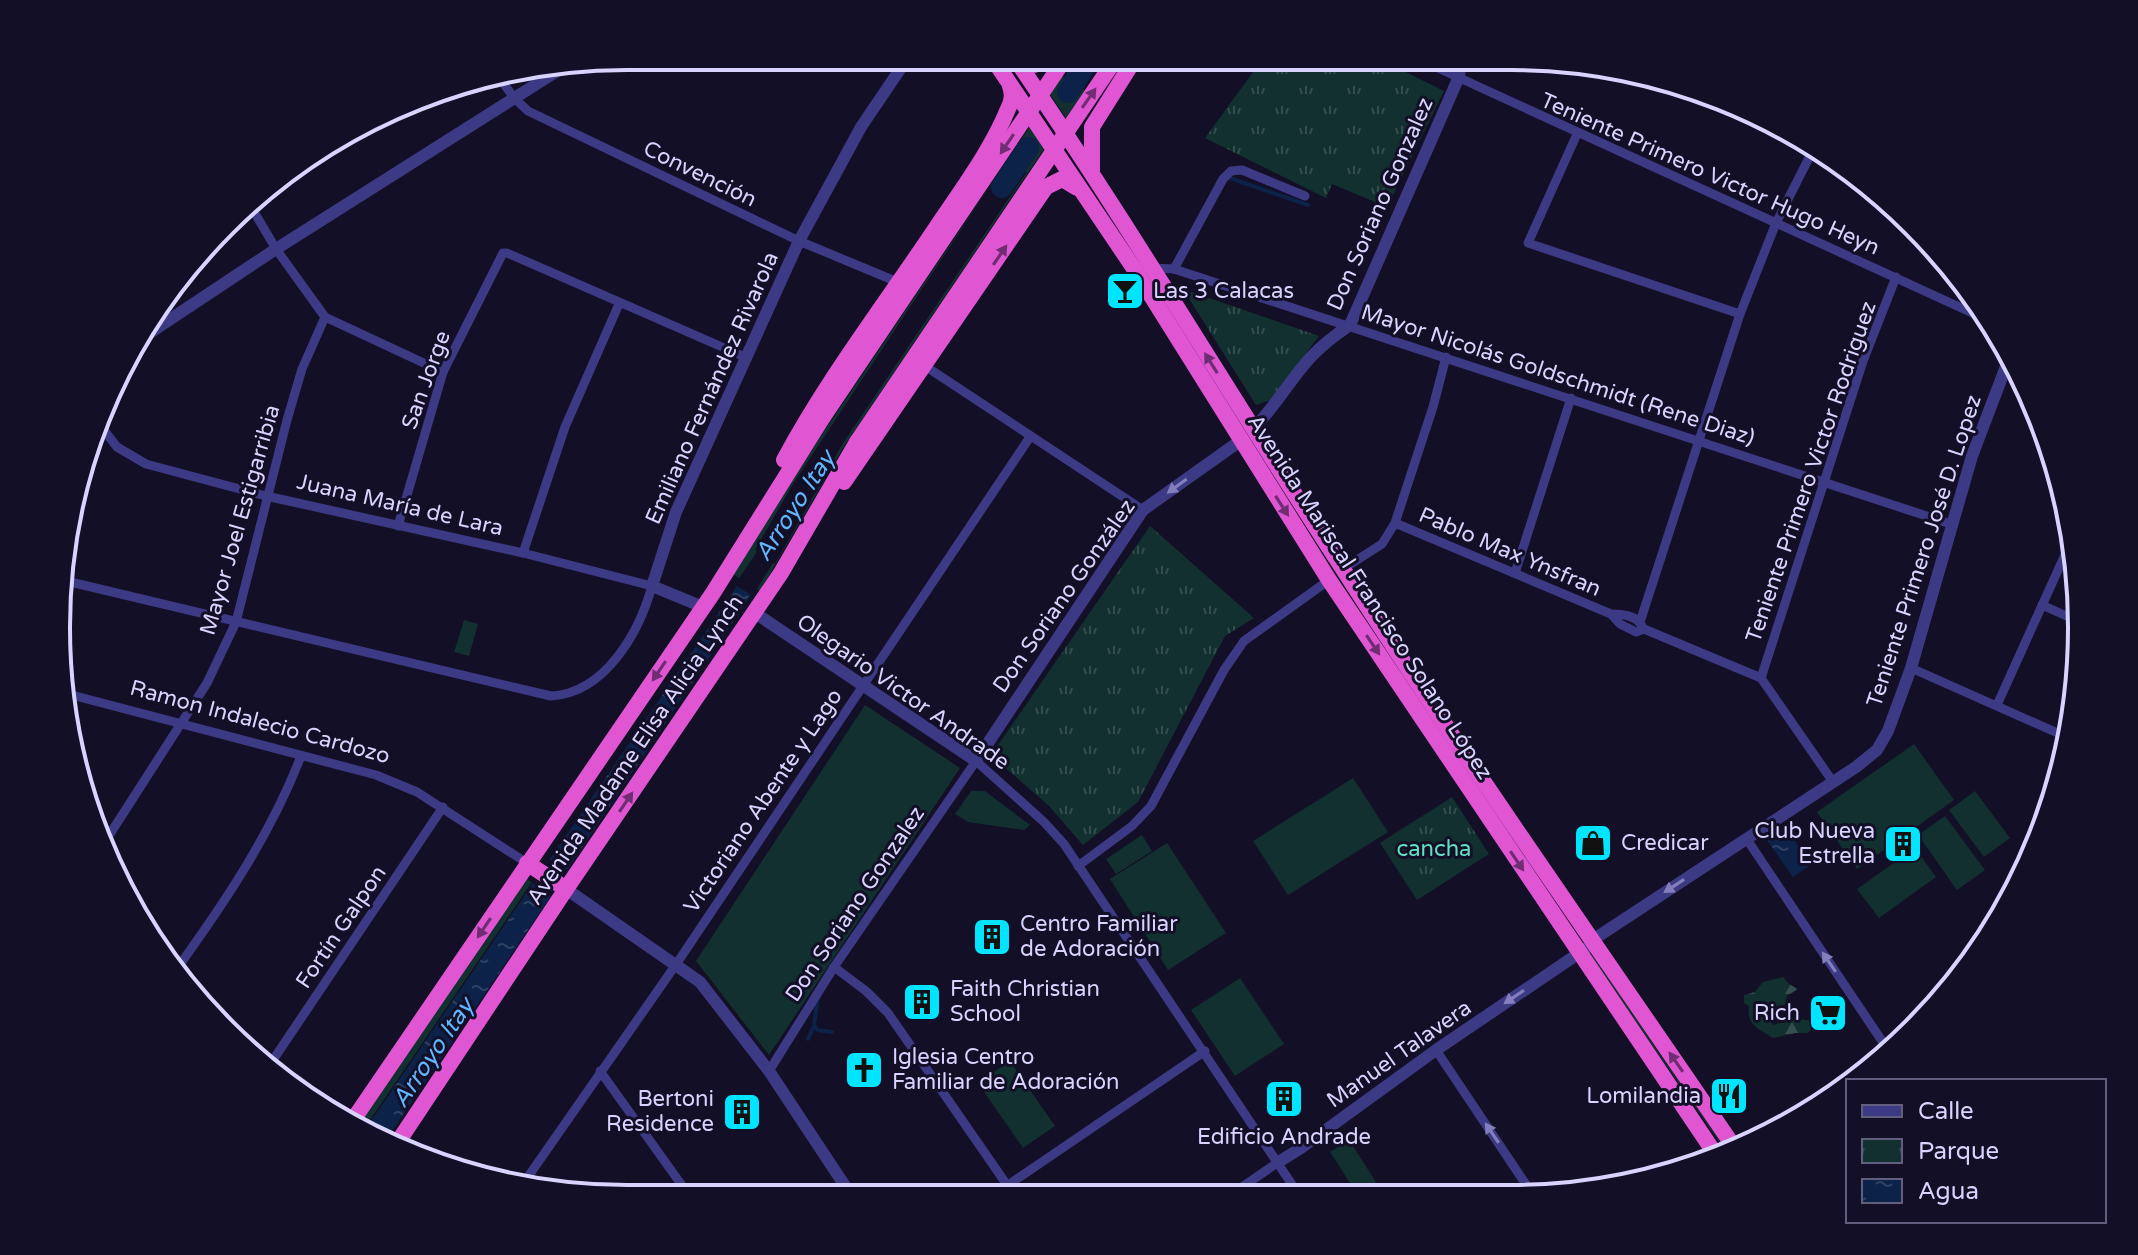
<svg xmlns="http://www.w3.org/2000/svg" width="2138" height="1255" viewBox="0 0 2138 1255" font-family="'Varela Round',sans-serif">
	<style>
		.green { fill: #12302f }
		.forest { fill: url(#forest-firs) }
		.park { fill: url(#park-tufts) }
		.water { fill: url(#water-ripples) }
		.pier { fill: #130f26 }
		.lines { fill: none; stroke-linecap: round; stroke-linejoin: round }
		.stream { stroke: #0c2248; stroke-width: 4 }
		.river { stroke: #0c2248; stroke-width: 22 }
		.minor { stroke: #3d3a85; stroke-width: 9 }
		.tertiary { stroke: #3d3a85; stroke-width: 12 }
		.trunk { stroke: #e055d1; stroke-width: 16 }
		.trunk-bridge { stroke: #e055d1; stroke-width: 16 }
		.oneway { fill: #6f2e73 }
		.oneway2 { fill: #837fbc }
		.labels { text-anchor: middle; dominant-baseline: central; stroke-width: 6; stroke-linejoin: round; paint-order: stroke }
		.street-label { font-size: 22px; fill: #d9d4ff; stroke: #130f26 }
		.poi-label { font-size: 22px; fill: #d9d4ff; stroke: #130f26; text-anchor: start }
		.park-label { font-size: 22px; fill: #5fe0c0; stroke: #130f26 }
		.water-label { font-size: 24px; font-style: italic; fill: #62b6ff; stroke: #130f26 }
		.rim { fill: none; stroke: #d9d4ff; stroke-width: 4 }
	</style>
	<defs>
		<pattern id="forest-firs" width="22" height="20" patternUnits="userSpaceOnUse" patternTransform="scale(2)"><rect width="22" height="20" fill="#12302f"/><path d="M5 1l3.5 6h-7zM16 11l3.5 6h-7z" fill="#344d4e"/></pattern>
		<pattern id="park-tufts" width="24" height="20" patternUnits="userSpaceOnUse" patternTransform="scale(2)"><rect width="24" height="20" fill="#12302f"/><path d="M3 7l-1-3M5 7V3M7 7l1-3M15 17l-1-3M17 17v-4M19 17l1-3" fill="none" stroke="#344d4e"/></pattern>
		<pattern id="water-ripples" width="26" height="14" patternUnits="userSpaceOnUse" patternTransform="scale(2)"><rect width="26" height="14" fill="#0c2248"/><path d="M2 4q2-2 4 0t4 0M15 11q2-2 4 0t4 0" fill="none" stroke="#2f4163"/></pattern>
	</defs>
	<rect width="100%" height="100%" fill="#130f26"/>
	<g class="green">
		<path d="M1075 57H1108L1066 118 1050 94Z"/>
		<path d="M1030 126 1044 149 843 448 760 591 757 589 779 553 767 537 739 578 733 574 823 433Z"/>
		<path d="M464 620 478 624 469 656 454 652Z"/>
		<path d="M865 705 960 768 769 1055 696 961Z"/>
		<path d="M1914 744 1954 800 1857 869 1817 812Z"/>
		<path d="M1353 778 1388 832 1288 895 1253 841Z"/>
		<path d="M971 791H985L1030 825 1024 830 968 822 955 814Z"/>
		<path d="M1975 791 2010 838 1984 857 1949 810Z"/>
		<path d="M1945 816 1985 870 1957 890 1918 835Z"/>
		<path d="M1142 835 1152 851 1116 874 1106 859Z"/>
		<path d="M2030 836 2040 842 2022 876 2011 870Z"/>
		<path d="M1167 843 1226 933 1168 970 1110 879Z"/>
		<path d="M1915 848 1936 877 1879 918 1857 889Z"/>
		<path d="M527 879 532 882 364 1129 358 1126Z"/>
		<path d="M1591 953 1724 1147V1149L1589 954Z"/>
		<path d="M1240 978 1284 1044 1235 1076 1191 1010Z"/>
		<path d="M1010 1061 1055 1126 1023 1148 978 1083Z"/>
		<path d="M1349 1140 1376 1182 1357 1194 1330 1152Z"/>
	</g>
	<path class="forest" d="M1783 977 1789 984 1798 989 1787 996 1784 1007 1772 1012 1769 1018 1773 1025 1795 1018 1817 1022 1808 1033H1796L1773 1038C1759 1029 1746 1025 1749 1006L1744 1003V995L1755 992 1763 982Z"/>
	<g class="park">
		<path d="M1264 57H1375L1444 91 1387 207 1332 184 1326 198 1205 138Z"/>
		<path d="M1183 289 1319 336 1271 400 1256 405Z"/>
		<path d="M1150 526 1254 618 1225 636 1138 802 1083 845 1049 806 991 755Z"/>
		<path d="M1452 797 1489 854 1417 900 1380 843Z"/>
	</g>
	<g class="water">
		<path d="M737 586 751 595 567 870 550 859Z"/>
		<path d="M1786 828 1811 865 1793 877 1767 840Z"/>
		<path d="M533 883 551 896 386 1140 365 1130Z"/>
	</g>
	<g class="pier">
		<path d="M1073 57H1109L1086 91 1062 76Z"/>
		<path d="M1011 154 1015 156 1026 169V173L843 443 775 564 755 550 793 484Z"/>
	</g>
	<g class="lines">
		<g class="stream">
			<path d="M1230 178 1308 205"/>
			<path d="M818 997 814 1025 817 1030 832 1032"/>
			<path d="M808 1039 814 1026"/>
		</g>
		<g class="river">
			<path d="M1068 92 1090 58"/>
			<path d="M1002 187 1028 148"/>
		</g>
		<g class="minor">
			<path d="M1414 57 1992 322"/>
			<path d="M499 77 514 98 528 111 799 241 900 283"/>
			<path d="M1577 134 1528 243 1740 314"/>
			<path d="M250 205 276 249 325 317 443 372"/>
			<path d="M1152 268 1174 269 1951 524"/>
			<path d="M1174 269 1223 179 1231 171 1242 170 1305 196"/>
			<path d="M925 366 1143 510"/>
			<path d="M1395 523 1611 614C1622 614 1636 615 1642 626"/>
			<path d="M398 526 443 372 503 253H507L745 357"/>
			<path d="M523 553 565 427 619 304"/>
			<path d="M1343 569 1382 544 1395 523 1433 407 1446 357"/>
			<path d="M1515 573 1571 398"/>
			<path d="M66 581 551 696C605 693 639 633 652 586L523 553 266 496 146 464 117 447 100 425"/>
			<path d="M2042 605 2082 623"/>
			<path d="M1611 614 1620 624 1636 632 1644 629 1761 678 1833 782"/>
			<path d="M1640 622 1740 314 1776 223 1815 146"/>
			<path d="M1911 668 2071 739"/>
			<path d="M1761 678 1863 361 1896 277"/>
			<path d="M64 693 376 775 417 792 527 863"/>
			<path d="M1997 705 2073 537"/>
			<path d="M1746 838 1888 1050"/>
			<path d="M101 848 207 683 236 622 287 420 302 369 325 317"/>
			<path d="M1078 866 1132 826 1151 806 1224 670 1244 641 1329 580"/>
			<path d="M834 967 866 991 888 1013 1007 1185"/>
			<path d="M176 970C225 902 271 834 301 756"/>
			<path d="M1436 1050 1535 1198"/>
			<path d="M269 1066 443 807"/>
			<path d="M600 1071 691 1198"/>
			<path d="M769 1071 834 967 976 761 1044 822 1064 844 1301 1198"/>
			<path d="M523 1184 677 963 1030 437"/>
			<path d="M989 1198 1205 1051"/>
			<path d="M1226 1198 1277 1163"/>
		</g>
		<g class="tertiary">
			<path d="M139 340 276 249 565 66"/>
			<path d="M1253 429C1276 406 1289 381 1310 358 1322 345 1335 335 1350 325L1458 79 1463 57"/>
			<path d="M703 607 652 586 676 512 799 241 861 127 909 56"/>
			<path d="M755 613 976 761 1143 510 1240 441"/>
			<path d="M566 889 700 982 769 1071 853 1198"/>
			<path d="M1771 1134 1915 1031"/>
			<path d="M1277 1163 1301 1148 1436 1050 1591 945V941L1856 767 1877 750 1888 731 1911 668 1972 456 2010 356"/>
		</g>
		<g class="trunk">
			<path d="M991 56 1135 270 1329 580 1718 1158"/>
			<path d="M1014 57C1128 223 1231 397 1341 566 1468 764 1604 956 1736 1150"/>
			<path d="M1016 57 1030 66 1041 63 1048 57"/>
			<path d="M1092 170V127L1136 57"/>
			<path d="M784 460C829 376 889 299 942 219 965 185 992 148 1008 109 1012 101 1013 95 1010 86"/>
			<path d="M844 482 1046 187 1062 179 1077 188"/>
			<path d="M527 863 566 889"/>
			<path d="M351 1123 713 593 823 417"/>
			<path d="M396 1145 566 889 781 573 857 442"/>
		</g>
		<g class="trunk-bridge">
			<path d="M823 417 1066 57"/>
			<path d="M857 442 1117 57"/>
		</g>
	</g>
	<defs><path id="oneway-solid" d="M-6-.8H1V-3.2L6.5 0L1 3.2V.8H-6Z" transform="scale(2)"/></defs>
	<g class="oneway">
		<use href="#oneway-solid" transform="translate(1089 98) rotate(-55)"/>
		<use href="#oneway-solid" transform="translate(1007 144) rotate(124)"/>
		<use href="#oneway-solid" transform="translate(1000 255) rotate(-56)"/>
		<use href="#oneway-solid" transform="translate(1211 363) rotate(-122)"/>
		<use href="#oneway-solid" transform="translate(1282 506) rotate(57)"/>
		<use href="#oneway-solid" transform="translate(1373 645) rotate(56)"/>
		<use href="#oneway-solid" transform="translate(659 671) rotate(124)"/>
		<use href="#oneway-solid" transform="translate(626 802) rotate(-56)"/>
		<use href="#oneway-solid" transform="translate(1517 861) rotate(56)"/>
		<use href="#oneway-solid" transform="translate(484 928) rotate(124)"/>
		<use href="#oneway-solid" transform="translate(1676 1062) rotate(-125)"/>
	</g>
	<g class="oneway2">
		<use href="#oneway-solid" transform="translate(1177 486) rotate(144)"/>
		<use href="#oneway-solid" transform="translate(1674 886) rotate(147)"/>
		<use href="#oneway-solid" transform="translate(1829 962) rotate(-124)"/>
		<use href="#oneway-solid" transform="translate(1514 997) rotate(146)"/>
		<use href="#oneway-solid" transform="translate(1492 1133) rotate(-124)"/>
	</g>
	<defs>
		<g id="bar-square" transform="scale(2)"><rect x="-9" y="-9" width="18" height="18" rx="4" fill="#00e5ff" stroke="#130f26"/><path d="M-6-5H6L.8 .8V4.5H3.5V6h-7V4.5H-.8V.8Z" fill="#111"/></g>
		<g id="shop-square" transform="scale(2)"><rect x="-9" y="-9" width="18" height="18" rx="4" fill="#00e5ff" stroke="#130f26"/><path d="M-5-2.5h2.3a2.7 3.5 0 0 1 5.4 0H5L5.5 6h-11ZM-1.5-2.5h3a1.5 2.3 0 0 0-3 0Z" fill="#111"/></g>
		<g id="building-square" transform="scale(2)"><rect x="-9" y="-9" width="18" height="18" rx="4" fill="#00e5ff" stroke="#130f26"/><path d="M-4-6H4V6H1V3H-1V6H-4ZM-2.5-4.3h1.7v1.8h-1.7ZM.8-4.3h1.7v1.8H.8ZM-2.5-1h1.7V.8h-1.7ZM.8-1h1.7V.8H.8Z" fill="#111"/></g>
		<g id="supermarket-square" transform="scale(2)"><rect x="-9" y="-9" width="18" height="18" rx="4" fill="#00e5ff" stroke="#130f26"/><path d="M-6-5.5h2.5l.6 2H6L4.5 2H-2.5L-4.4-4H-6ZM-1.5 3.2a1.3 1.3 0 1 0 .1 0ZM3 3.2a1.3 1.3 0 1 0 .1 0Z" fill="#111"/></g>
		<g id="church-square" transform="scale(2)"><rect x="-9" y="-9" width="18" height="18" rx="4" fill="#00e5ff" stroke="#130f26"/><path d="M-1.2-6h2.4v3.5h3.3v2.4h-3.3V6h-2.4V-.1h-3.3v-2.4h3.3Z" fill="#111"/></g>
		<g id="restaurant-square" transform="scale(2)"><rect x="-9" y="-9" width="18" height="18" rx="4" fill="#00e5ff" stroke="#130f26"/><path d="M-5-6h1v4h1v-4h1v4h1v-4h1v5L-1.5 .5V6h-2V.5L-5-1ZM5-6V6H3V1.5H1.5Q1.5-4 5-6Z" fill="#111"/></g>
	</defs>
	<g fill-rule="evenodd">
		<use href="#bar-square" x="1125" y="291"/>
		<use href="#shop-square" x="1593" y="843"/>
		<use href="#building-square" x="1903" y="844"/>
		<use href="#building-square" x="992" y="937"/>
		<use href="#building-square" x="922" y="1002"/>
		<use href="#supermarket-square" x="1828" y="1013"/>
		<use href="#church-square" x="864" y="1070"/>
		<use href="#restaurant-square" x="1729" y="1096"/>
		<use href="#building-square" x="1284" y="1099"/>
		<use href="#building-square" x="742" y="1112"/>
	</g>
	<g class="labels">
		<g class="street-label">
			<text transform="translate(700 174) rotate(26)">Convención</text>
			<text transform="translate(1710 174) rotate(24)">Teniente Primero Victor Hugo Heyn</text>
			<text transform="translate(1380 204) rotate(-66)">Don Soriano Gonzalez</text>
			<text transform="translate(1558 375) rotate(18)">Mayor Nicolás Goldschmidt (Rene Diaz)</text>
			<text transform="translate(426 380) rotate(-70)">San Jorge</text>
			<text transform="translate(712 388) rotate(-66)">Emiliano Fernández Rivarola</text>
			<text transform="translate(1811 472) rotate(-71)">Teniente Primero Victor Rodriguez</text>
			<text transform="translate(400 505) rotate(13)">Juana María de Lara</text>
			<text transform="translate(240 520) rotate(-74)">Mayor Joel Estigarribia</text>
			<text transform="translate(1924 551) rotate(-72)">Teniente Primero José D. Lopez</text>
			<text transform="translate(1510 552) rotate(23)">Pablo Max Ynsfran</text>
			<text transform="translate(1064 596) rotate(-55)">Don Soriano González</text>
			<text transform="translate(1370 597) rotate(57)">Avenida Mariscal Francisco Solano López</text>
			<text transform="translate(903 692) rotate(35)">Olegario Victor Andrade</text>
			<text transform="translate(260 722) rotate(15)">Ramon Indalecio Cardozo</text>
			<text transform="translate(635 750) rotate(-56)">Avenida Madame Elisa Alicia Lynch</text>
			<text transform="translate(763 801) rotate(-56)">Victoriano Abente y Lago</text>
			<text transform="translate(855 904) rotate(-56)">Don Soriano Gonzalez</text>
			<text transform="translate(341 927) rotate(-56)">Fortín Galpon</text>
			<text transform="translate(1399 1054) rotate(-35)">Manuel Talavera</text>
		</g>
		<g class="poi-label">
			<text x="1153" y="291">Las 3 Calacas</text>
			<text x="1875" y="831" text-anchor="end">Club Nueva<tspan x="1875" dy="25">Estrella</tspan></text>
			<text x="1621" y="843">Credicar</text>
			<text x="1020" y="924">Centro Familiar<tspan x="1020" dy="25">de Adoración</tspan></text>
			<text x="950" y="989">Faith Christian<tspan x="950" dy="25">School</tspan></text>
			<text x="1800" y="1013" text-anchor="end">Rich</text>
			<text x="892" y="1057">Iglesia Centro<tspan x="892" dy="25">Familiar de Adoración</tspan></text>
			<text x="1701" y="1096" text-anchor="end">Lomilandia</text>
			<text x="714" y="1099" text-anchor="end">Bertoni<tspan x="714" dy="25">Residence</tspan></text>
			<text x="1284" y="1137" text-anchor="middle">Edificio Andrade</text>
		</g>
		<g class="park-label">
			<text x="1434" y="849">cancha</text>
		</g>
		<g class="water-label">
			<text transform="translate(795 506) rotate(-57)">Arroyo Itay</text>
			<text transform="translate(433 1053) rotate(-56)">Arroyo Itay</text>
		</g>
	</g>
	<path d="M0 0H2138V1255H0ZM627 70H1511A557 557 0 0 1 2068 627V628A557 557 0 0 1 1511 1185H627A557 557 0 0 1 70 628V627A557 557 0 0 1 627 70Z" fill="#130f26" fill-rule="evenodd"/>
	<path class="rim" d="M627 70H1511A557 557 0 0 1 2068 627V628A557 557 0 0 1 1511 1185H627A557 557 0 0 1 70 628V627A557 557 0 0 1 627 70Z"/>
	<rect x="1846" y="1079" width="260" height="144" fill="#130f26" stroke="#625e7d" stroke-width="2"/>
	<rect x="1862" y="1105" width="40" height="12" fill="#3d3a85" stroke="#625e7d" stroke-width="2"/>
	<text x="1918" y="1119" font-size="24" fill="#d9d4ff">Calle</text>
	<rect x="1862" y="1139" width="40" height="24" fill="url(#park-tufts)" stroke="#625e7d" stroke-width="2"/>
	<text x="1918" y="1159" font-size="24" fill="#d9d4ff">Parque</text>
	<rect x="1862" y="1179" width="40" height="24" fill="url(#water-ripples)" stroke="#625e7d" stroke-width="2"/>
	<text x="1918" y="1199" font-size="24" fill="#d9d4ff">Agua</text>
</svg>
